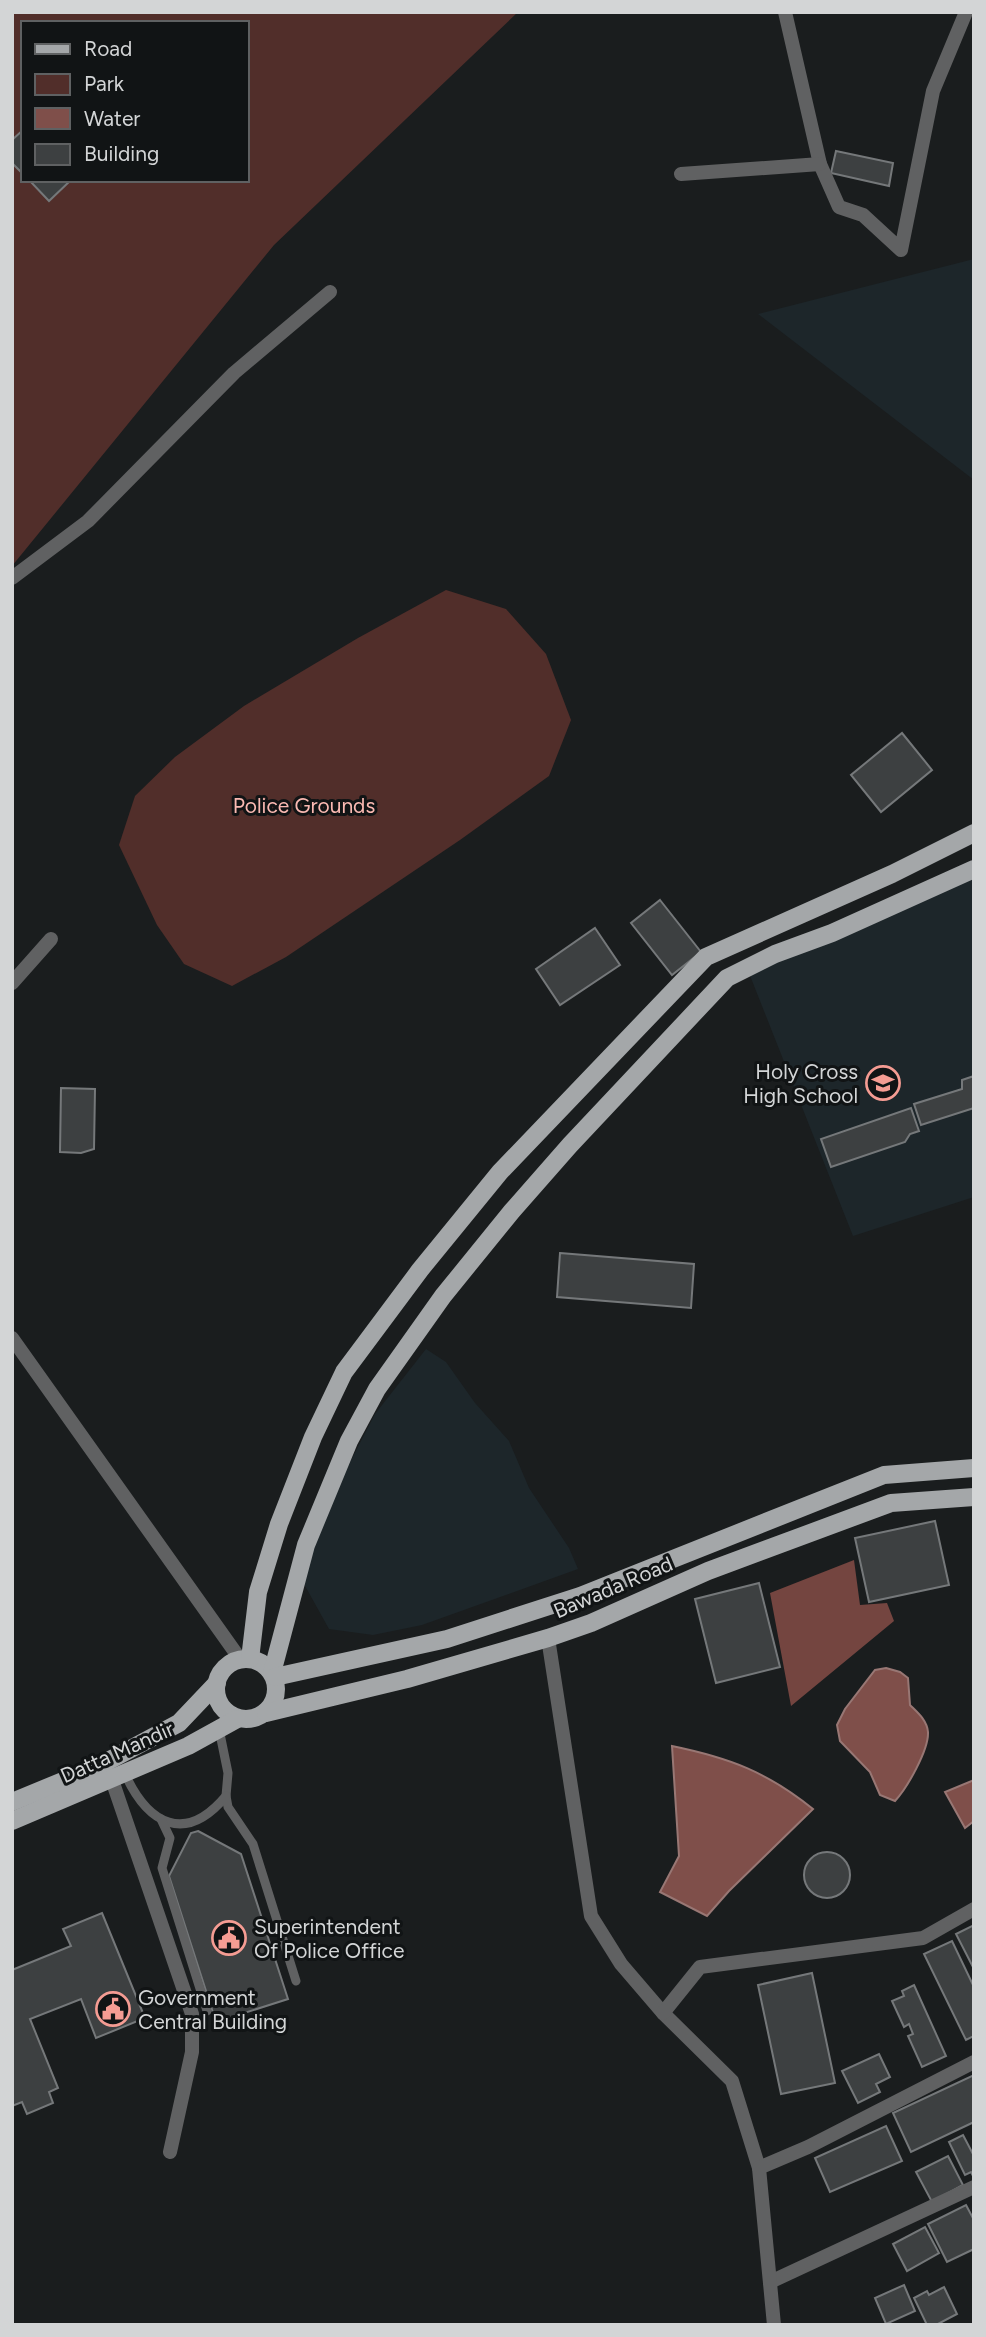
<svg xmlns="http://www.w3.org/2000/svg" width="986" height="2337" viewBox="0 0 986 2337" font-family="Figtree,sans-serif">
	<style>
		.built { fill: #1d262a }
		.green { fill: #512e2a; fill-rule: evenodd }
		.forest { fill: #744540 }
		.water { fill: #7f4f4a; stroke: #987774; stroke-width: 2 }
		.building { fill: #3d4041; stroke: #75787a; stroke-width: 2 }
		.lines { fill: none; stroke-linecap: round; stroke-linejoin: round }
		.service { stroke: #606162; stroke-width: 9 }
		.minor { stroke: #606162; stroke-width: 14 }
		.primary { stroke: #a4a7a9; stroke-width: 18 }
		.labels { text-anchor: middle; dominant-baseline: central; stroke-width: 6; stroke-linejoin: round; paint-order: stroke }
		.park-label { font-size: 21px; fill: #fab9b2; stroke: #111415 }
		.poi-label { font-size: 21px; fill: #d3d5d6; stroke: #111415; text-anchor: start }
		.street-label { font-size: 21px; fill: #d3d5d6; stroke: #111415 }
	</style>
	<rect width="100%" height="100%" fill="#1a1d1e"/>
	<g class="built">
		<path d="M974 259V480L758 314Z"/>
		<path d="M974 869V1197L853 1236 747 968Z"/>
		<path d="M426 1349 446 1362 475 1403 509 1441 529 1488 569 1548 578 1569 422 1625 373 1635 329 1629 299 1575 328 1492 348 1466 375 1414Z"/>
	</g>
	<g class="green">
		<path d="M12 12H518L274 245 12 566ZM23 23H247V180H23Z"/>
		<path d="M446 590 506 609 546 654 571 720 549 776 460 840 286 957 232 986 184 964 157 925 119 845 135 796 175 757 244 706 358 638Z"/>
	</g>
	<path class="forest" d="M854 1560 860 1605 887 1603 894 1621 791 1706 770 1593Z"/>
	<g class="water">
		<path d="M886 1668 900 1672 908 1678 910 1705C917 1712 927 1720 928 1732 929 1750 907 1788 895 1801L880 1795 870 1772 840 1741 837 1725 845 1709 875 1670Z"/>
		<path d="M672 1746C730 1758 767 1772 813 1809L729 1891 707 1916 660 1892 679 1856Z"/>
		<path d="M974 1780V1821L965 1828 945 1792Z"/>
	</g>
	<g class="building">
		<path d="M23 130V174L12 163V140Z"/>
		<path d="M836 151 893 163 889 186 831 173Z"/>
		<path d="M29 180H71L49 201Z"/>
		<path d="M902 733 932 770 881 812 851 775Z"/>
		<path d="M660 900 701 952 672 975 631 923Z"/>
		<path d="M595 928 620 965 560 1005 536 969Z"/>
		<path d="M974 1076V1108L921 1125 914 1104 962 1089V1080Z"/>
		<path d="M61 1088 95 1089 94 1149 81 1153 60 1152Z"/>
		<path d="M911 1108 919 1131 910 1134 905 1142 831 1167 821 1139Z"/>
		<path d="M560 1253 694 1264 691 1308 557 1297Z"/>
		<path d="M935 1521 949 1585 869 1602 855 1538Z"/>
		<path d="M759 1583 780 1667 716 1683 695 1599Z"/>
		<path d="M198 1831 241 1854 288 1999 216 2022 169 1876 191 1833Z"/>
		<circle cx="827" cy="1875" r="23"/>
		<path d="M102 1913 145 2018 96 2038 81 1999 30 2019 58 2088 49 2092 53 2103 27 2114 22 2102 12 2106V1970L71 1946 63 1929Z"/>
		<path d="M974 1925V1969L956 1934Z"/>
		<path d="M952 1941 974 1987V2036L966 2040 924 1954Z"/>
		<path d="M812 1973 835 2083 781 2094 758 1985Z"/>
		<path d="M914 1985 946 2056 922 2067 908 2036 913 2034 909 2024 904 2027 892 2001 904 1996 902 1991Z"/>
		<path d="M879 2054 890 2077 876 2084 880 2092 858 2103 842 2071Z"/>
		<path d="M974 2075V2122L911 2152 893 2113Z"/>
		<path d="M886 2126 902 2161 830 2192 815 2158Z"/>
		<path d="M963 2135 974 2156 973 2176 971 2172 965 2175 949 2142Z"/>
		<path d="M948 2156 963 2185 932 2202 916 2172Z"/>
		<path d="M966 2205 974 2220V2249L947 2262 928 2224Z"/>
		<path d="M925 2227 939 2253 907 2271 893 2244Z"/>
		<path d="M904 2285 915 2311 886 2324 875 2298Z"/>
		<path d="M944 2287 957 2314 936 2325H927L914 2298 927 2291 929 2295Z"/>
	</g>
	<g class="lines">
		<g class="service">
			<path d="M219 1729 228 1773 226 1796 228 1807 253 1844 296 1981"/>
			<path d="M125 1774C148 1824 185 1845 226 1796"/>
			<path d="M161 1819 170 1838 162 1868 207 2011"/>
		</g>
		<g class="minor">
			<path d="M785 12 820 164 839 207 863 215 901 250 933 91 966 12"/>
			<path d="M681 174 820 164"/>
			<path d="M12 578 88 521 234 373 330 292"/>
			<path d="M12 983 51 939"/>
			<path d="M12 1338 240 1659"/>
			<path d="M548 1638 591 1916 621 1964 663 2013 732 2081 759 2168"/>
			<path d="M112 1780 192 2014V2052L170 2152"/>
			<path d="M663 2013 700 1967 923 1938 974 1909"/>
			<path d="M770 2282 974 2187"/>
			<path d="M774 2325 759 2168 808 2147 974 2062"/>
		</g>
		<g class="primary">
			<circle cx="246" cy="1689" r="30"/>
			<path d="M250 1659 258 1592 279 1524 313 1437 344 1372 420 1270 500 1172 706 957 892 874 974 833"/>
			<path d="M272 1673 306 1545 349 1441 377 1389 443 1296 512 1211 570 1145 727 978 775 954 832 933 974 869"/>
			<path d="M275 1677 447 1639 580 1596 884 1475 974 1468"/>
			<path d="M266 1713 407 1679 548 1638 591 1623 708 1571 891 1503 974 1497"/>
			<path d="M12 1802 97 1767 179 1723 217 1683"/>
			<path d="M12 1821 188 1746 237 1719"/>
		</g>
	</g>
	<defs>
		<g id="school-ring" transform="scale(1.75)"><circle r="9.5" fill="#111415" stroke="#f59c93" stroke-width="1.5"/><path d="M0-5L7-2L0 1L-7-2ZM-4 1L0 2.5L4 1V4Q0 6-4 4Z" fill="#f59c93"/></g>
		<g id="civic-ring" transform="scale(1.75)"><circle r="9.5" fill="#111415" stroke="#f59c93" stroke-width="1.5"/><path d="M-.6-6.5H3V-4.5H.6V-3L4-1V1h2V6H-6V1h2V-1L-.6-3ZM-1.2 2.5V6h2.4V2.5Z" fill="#f59c93"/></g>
	</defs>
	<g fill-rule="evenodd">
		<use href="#school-ring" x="883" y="1083"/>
		<use href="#civic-ring" x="229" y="1938"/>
		<use href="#civic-ring" x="113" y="2009"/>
	</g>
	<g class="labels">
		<g class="park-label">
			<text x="304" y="805">Police Grounds</text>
		</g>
		<g class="poi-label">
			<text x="858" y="1071" text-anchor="end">Holy Cross<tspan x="858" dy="24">High School</tspan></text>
			<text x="254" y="1926">Superintendent<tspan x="254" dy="24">Of Police Office</tspan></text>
			<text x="138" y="1997">Government<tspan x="138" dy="24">Central Building</tspan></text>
		</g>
		<g class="street-label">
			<text transform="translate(613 1587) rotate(-23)">Bawada Road</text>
			<text transform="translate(117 1752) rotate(-24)">Datta Mandir</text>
		</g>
	</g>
	<rect width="986" height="2337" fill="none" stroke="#d3d5d6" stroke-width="28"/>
	<rect x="21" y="21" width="228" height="161" fill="#111415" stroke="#5f6162" stroke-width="2"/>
	<rect x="35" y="44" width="35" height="10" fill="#a4a7a9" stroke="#5f6162" stroke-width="2"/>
	<text x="84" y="56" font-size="21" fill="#d3d5d6">Road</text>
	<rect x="35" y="74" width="35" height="21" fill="#512e2a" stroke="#5f6162" stroke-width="2"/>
	<text x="84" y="91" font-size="21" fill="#d3d5d6">Park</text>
	<rect x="35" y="108" width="35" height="21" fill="#7f4f4a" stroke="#5f6162" stroke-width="2"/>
	<text x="84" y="126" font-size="21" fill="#d3d5d6">Water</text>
	<rect x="35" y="144" width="35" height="21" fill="#3d4041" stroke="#5f6162" stroke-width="2"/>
	<text x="84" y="161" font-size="21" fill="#d3d5d6">Building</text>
</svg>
